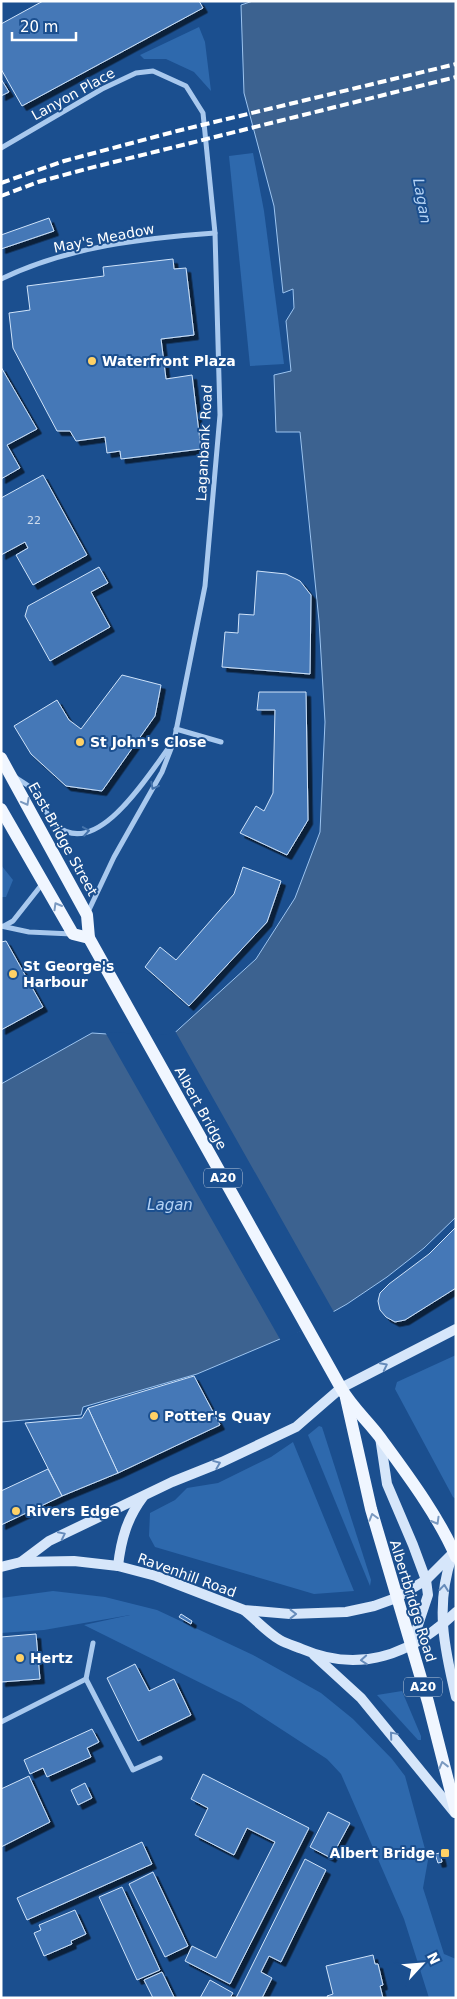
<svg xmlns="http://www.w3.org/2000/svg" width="457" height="1999" viewBox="0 0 457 1999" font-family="'DejaVu Sans',sans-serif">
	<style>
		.green { fill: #2e69ad }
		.water { fill: #3c6290; stroke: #9cc4f0 }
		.pier { fill: #1b4f8f }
		.building { fill: #4478b7; stroke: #cfe3fa; filter: url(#shadow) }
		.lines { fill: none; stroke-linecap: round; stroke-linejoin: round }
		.minor { stroke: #a9c9ee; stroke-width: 5 }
		.secondary { stroke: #d6e6fa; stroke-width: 10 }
		.primary { stroke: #f0f6ff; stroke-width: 12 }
		.rail { stroke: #fff; stroke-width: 4; stroke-dasharray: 9 4; stroke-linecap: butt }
		.oneway { stroke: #4674ac }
		.oneway2 { stroke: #7b9ac1 }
		.oneway3 { stroke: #668bba }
		.poi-dot { fill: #ffd166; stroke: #1b4f8f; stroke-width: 2 }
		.labels { text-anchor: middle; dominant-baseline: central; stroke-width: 4; stroke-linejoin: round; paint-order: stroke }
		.number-label { font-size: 11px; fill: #d0dded }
		.shield { fill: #1b4f8f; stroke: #bbcadd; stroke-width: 1 }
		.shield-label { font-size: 12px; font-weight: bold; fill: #fff }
		.street-label { font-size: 14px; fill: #fff; stroke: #1b4f8f }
		.poi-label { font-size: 14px; font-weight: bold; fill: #fff; stroke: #1b4f8f; text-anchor: start }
		.water-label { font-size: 15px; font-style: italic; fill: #b5d3f5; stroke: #1b4f8f }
	</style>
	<defs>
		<filter id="shadow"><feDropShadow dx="4.5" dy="4.5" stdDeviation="0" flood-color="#0009"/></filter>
	</defs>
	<rect width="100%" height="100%" fill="#1b4f8f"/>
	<g class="green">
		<path d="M199 27 205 42 211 91 194 72 166 59H144L140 55Z"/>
		<path d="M253 153 264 211 284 364 250 366 229 156Z"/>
		<path d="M1 865 13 880 6 897H1Z"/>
		<path d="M456 1355V1499L453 1497 395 1389 397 1382Z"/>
		<path d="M319 1426 322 1427 371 1580 370 1586 308 1435Z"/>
		<path d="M293 1442 354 1591 314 1594 155 1547 149 1536 150 1513 175 1500 187 1488 218 1483 271 1457Z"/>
		<path d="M53 1591 105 1597 157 1610 253 1655 321 1693 353 1719 392 1759 405 1776 428 1860 423 1888 444 1954 456 1959V1998H429L404 1919 341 1774 327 1759 241 1703 84 1625 130 1615 44 1630 1 1633V1598Z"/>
		<path d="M402 1691 421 1736V1740H418L377 1695Z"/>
	</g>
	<path class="water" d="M253 1H456V1217L424 1248 387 1277 347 1304 299 1331 197 1374 83 1407 81 1415 1 1422V1084L92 1033 169 1038 256 959 295 898 320 832 325 722 319 621 300 432H276L274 375 291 371 286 321 294 308 293 289 283 293 274 206 244 93 241 5Z"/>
	<path class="pier" d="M174 1029 335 1314 281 1341 105 1032 168 1035Z"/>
	<g class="building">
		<path d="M43 1H199L203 8 22 106 1 69V24Z"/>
		<path d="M1 79 9 92 1 96Z"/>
		<path d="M49 218 54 231 1 249V235Z"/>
		<path d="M173 259 174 269 186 268 194 335 161 339 166 379 192 375 201 449 121 459 120 451 107 453 105 437 76 441 70 431H57L13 348 9 313 30 310 27 286 104 276 103 267Z"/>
		<path d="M1 367 37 429 7 445 20 468 1 479Z"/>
		<path d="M43 475 87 555 33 585 16 555 28 548 25 542 1 555V498Z"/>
		<path d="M99 567 108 583 91 592 110 627 50 661 25 616 28 606Z"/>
		<path d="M257 571 286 574 300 581 311 595 310 674 222 667 225 632 238 633 239 614 254 615Z"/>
		<path d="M122 675 161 685 155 716 102 791 66 786 31 754 14 726 57 700 69 720 81 729Z"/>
		<path d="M259 692H306L308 820 287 855 240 833 256 806 264 811 273 793 275 710H257Z"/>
		<path d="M243 867 281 881 267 922 189 1006 145 967 160 947 176 960 234 894Z"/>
		<path d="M6 941 43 1007 1 1030V942Z"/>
		<path d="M456 1227V1288L405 1320 395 1322 386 1317 380 1310 378 1301 380 1293 389 1284 429 1254Z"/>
		<path d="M194 1376 220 1425 118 1473 88 1408Z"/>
		<path d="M88 1408 118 1473 62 1496 25 1423 82 1418Z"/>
		<path d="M48 1469 62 1496 1 1525V1491Z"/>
		<path d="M181 1614 192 1621 191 1624 179 1617Z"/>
		<path d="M36 1634 40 1679 1 1682V1637Z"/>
		<path d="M135 1664 149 1691 174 1679 191 1715 138 1741 107 1678Z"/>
		<path d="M92 1729 99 1742 87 1748 91 1757 47 1777 43 1768 30 1774 24 1760Z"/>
		<path d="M203 1774 309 1828 230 1984 185 1961 192 1946 216 1958 275 1842 247 1828 234 1855 195 1835 208 1808 191 1799Z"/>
		<path d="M29 1776 50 1822 1 1847V1789Z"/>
		<path d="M85 1783 92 1798 78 1805 71 1790Z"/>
		<path d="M328 1812 350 1823 331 1858 310 1847Z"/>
		<path d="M142 1842 152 1864 27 1920 17 1898Z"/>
		<path d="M440 1853 442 1862 438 1863 435 1854Z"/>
		<path d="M305 1859 326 1870 281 1962 269 1956 261 1972 272 1978 262 1998H236Z"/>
		<path d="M153 1872 188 1946 165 1957 129 1884Z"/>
		<path d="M122 1887 160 1970 137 1980 99 1897Z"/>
		<path d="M75 1910 86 1934 71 1941 72 1944 44 1956 34 1933 41 1930 39 1925Z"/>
		<path d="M373 1955 375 1964H378L383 1985 380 1986 383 1998H328L327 1996 333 1994 326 1966Z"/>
		<path d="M162 1972 174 1997 175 1998H153L144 1980Z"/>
		<path d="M210 1980 233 1993 230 1998H200Z"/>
	</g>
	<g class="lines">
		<g class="minor">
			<path d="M1 148 102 89 136 73 153 71 186 86 203 113 215 233 220 415 205 586 174 741 162 772 114 857 88 912"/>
			<path d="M1 279C67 247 143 238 215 233"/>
			<path d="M176 729 221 742"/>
			<path d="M15 777C20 781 27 784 31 788 42 798 45 816 57 826 98 860 150 772 170 746"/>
			<path d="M1 926 29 932 72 934"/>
			<path d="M4 926 13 921 43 883"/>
			<path d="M86 1679 93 1643"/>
			<path d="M1 1722 86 1679 133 1770 160 1758"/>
		</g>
		<g class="secondary">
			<path d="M380 1437 387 1484 413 1545 426 1580 428 1595 411 1646"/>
			<path d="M452 1556C435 1605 444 1647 456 1697"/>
			<path d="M21 1562 49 1541 172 1482 222 1462 296 1427 341 1388 456 1329"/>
			<path d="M118 1566C121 1540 127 1518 143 1497"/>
			<path d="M1 1567 21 1562 74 1561 118 1566 156 1576 244 1610 290 1614 346 1612 374 1606 396 1598 426 1580 454 1552"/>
			<path d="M245 1611C256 1620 268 1633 280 1640 287 1644 295 1646 302 1649 360 1674 412 1654 456 1612"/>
			<path d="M314 1655 361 1698 455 1813"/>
		</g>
		<g class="primary">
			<path d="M1 758 87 915 89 938 94 947 341 1388C351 1406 367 1420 379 1436 406 1473 438 1515 456 1557"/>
			<path d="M1 809 73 934 89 938"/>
			<path d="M346 1398 371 1509 428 1702 456 1812"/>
		</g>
		<g class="rail">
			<path d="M1 183 64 161 177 131 456 64"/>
			<path d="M1 196 38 182 86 169 456 77"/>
		</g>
	</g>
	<defs><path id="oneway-chevron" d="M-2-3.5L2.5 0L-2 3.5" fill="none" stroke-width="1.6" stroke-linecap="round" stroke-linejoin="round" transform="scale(1.25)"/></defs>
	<g class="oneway">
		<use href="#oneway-chevron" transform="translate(154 786) rotate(118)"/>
		<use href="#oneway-chevron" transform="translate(86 831) rotate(-9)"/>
	</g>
	<g class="oneway2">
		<use href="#oneway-chevron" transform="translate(26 802) rotate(62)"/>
		<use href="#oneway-chevron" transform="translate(57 906) rotate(-120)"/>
		<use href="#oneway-chevron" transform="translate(373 1517) rotate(-106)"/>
		<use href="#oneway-chevron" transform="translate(436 1521) rotate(60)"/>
		<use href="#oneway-chevron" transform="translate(443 1765) rotate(-104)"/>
	</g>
	<g class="oneway3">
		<use href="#oneway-chevron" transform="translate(384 1366) rotate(-27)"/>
		<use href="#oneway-chevron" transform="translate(217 1464) rotate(-22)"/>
		<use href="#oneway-chevron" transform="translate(62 1535) rotate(-26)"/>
		<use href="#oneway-chevron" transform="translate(444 1588) rotate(-84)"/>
		<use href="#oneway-chevron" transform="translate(293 1614)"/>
		<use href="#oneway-chevron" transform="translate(364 1660) rotate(176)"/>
		<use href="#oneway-chevron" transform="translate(393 1735) rotate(-130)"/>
	</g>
	<g class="poi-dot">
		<circle cx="92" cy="361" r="5"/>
		<circle cx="80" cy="742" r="5"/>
		<circle cx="13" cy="974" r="5"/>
		<circle cx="154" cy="1416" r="5"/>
		<circle cx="16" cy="1511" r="5"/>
		<circle cx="20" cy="1658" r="5"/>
		<rect x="440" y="1848" width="10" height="10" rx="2.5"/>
	</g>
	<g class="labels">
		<g class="number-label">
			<text x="34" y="520">22</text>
		</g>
		<g class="shield">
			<rect x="204" y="1168.5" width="38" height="19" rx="4"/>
			<rect x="404" y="1677.5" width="38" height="19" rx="4"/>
		</g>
		<g class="shield-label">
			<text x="223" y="1178">A20</text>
			<text x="423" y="1687">A20</text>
		</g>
		<g class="street-label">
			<text transform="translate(73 94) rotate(-29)">Lanyon Place</text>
			<text transform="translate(104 238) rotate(-11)">May's Meadow</text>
			<text transform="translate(204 443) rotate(-87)">Laganbank Road</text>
			<text transform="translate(63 839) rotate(61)">East Bridge Street</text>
			<text transform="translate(201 1108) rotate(61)">Albert Bridge</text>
			<text transform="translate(187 1575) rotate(20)">Ravenhill Road</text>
			<text transform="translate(413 1601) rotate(73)">Albertbridge Road</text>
		</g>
		<g class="poi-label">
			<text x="102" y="361">Waterfront Plaza</text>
			<text x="90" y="742">St John's Close</text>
			<text x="23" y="966">St George's<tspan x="23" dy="16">Harbour</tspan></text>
			<text x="164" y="1416">Potter's Quay</text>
			<text x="26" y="1511">Rivers Edge</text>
			<text x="30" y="1658">Hertz</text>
			<text x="435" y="1853" text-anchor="end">Albert Bridge</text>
		</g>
		<g class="water-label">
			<text transform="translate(422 201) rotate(80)">Lagan</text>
			<text x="170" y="1205">Lagan</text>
		</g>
	</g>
	<rect width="457" height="1999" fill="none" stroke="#ffffff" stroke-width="5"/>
	<g transform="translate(422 1964) rotate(64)" stroke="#1b4f8f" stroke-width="4" paint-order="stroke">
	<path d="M0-4L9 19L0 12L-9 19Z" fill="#ffffff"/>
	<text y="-8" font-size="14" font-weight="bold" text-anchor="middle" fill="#ffffff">N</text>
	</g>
	<path d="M12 32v8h64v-8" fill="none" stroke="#ffffff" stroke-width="2.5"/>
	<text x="20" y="32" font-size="15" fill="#ffffff" stroke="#1b4f8f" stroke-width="4" paint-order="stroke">20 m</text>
</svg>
